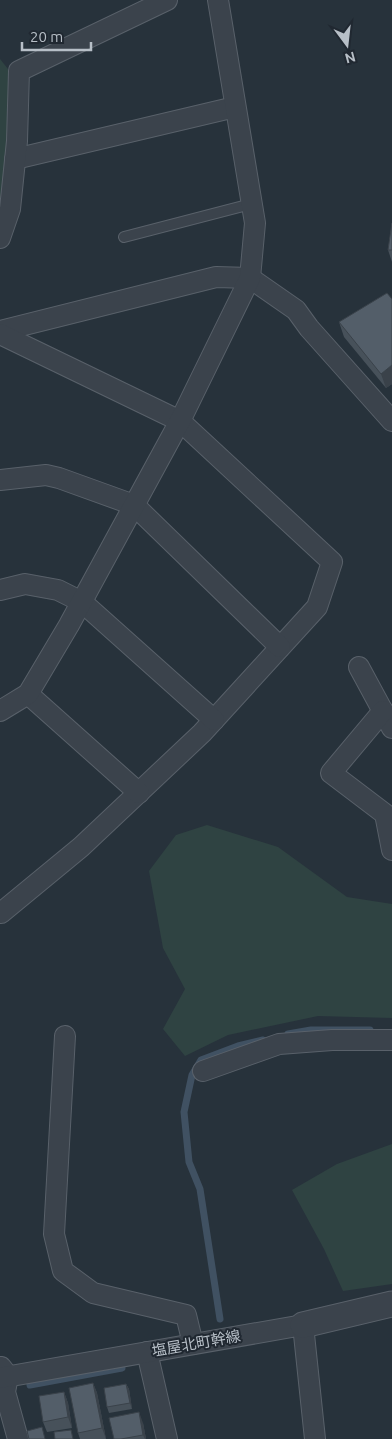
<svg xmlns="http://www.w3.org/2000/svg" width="392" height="1439" viewBox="0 0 392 1439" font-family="Ubuntu,'Noto Sans JP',sans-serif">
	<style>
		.green { fill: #2f4342 }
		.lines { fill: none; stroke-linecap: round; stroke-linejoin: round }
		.stream { stroke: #405162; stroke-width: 7 }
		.service-casing { stroke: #59616a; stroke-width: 12 }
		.minor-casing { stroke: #59616a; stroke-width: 22 }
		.tertiary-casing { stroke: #59616a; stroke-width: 27 }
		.service { stroke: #3b434c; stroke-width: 10 }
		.minor { stroke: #3b434c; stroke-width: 20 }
		.tertiary { stroke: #3b434c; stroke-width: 25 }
		.wall { fill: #47515a }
		.shaded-wall { fill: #3a424a }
		.building { fill: #535e69; stroke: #3a424a }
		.labels { text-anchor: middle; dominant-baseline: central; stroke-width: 4; stroke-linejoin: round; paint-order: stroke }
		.street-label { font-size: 15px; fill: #b7bfc7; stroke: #202831 }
	</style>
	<rect width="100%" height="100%" fill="#27323b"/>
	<g class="green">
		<path d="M0 59 8 69 9 128 7 167 0 202Z"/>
		<path d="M207 825 278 847 347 897 392 904V1018L318 1016 228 1035 185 1056 163 1029 185 989 163 948 149 871 176 835Z"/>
		<path d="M392 1144V1284L343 1291 324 1249 292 1190 337 1164Z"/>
	</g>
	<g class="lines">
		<g class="stream">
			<path d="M288 1034 311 1030H370"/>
			<path d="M220 1319 200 1189 189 1162 184 1112 192 1075 201 1060 238 1046 263 1040"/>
			<path d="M30 1385 122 1368"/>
		</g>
		<g class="service-casing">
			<path id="service" d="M124 237 251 204"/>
		</g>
		<g class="minor-casing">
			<g id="minor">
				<path d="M15 159 235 107"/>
				<path d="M0 238 10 209 17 141 19 71 167 0"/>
				<path d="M0 331 216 277 250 278 296 310 309 328 392 421"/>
				<path d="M0 334 180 421 332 562 317 607 202 733 81 847 1 913"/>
				<path d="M0 480 46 475 59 478 134 505 280 647"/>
				<path d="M0 590 25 584 58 590 82 602 214 720"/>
				<path d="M359 667 392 728"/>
				<path d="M28 694 139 793"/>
				<path d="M0 711 28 694 69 625 180 421 250 278 255 223 218 0"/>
				<path d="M383 711 331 773 385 814 392 850"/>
				<path d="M65 1036 54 1234 63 1271 93 1293 186 1315 193 1344"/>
				<path d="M203 1071 279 1044 332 1040H392"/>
				<path d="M147 1352 167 1439"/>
				<path d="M1 1367 8 1376 5 1392 18 1439"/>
				<path d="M0 1378 303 1325 315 1439"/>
			</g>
		</g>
		<g class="tertiary-casing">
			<path id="tertiary" d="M303 1325 392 1304"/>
		</g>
		<use href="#service" class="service"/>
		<use href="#minor" class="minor"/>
		<use href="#tertiary" class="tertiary"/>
	</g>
	<g class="wall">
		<path d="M392 223V262L388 250Z"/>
		<path d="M392 299V384L386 388 344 337 339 322Z"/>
		<path d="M93 1383 97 1393 106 1439H80L78 1433Z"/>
		<path d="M126 1384 129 1389 132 1409 109 1413 107 1407Z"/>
		<path d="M64 1392 68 1403 72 1428 47 1432 43 1422Z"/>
		<path d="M143 1423 146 1439H114Z"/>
	</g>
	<g class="shaded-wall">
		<path d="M392 365V384L386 388 381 374Z"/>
		<path d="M93 1383 97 1393 106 1439 102 1428Z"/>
		<path d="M126 1384 129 1389 132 1409 130 1403Z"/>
		<path d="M64 1392 68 1403 72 1428 68 1417Z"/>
		<path d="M139 1412 143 1423 146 1439H145L143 1435Z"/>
	</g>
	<g class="building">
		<path d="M392 223V250H388Z"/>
		<path d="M387 293 392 299V365L381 374 339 322Z"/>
		<path d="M93 1383 102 1428 78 1433 69 1388Z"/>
		<path d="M126 1384 130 1403 107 1407 104 1388Z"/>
		<path d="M64 1392 68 1417 43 1422 39 1396Z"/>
		<path d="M139 1412 143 1435 121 1439H114L109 1418Z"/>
		<path d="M42 1427 45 1439H29L27 1431Z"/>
		<path d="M71 1430 73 1439H55L54 1432Z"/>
	</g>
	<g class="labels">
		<g class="street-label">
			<text transform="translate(196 1343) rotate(-10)">塩屋北町幹線</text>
		</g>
	</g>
	<g transform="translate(347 45) rotate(165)" stroke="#202831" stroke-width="4" paint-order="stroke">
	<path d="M0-4L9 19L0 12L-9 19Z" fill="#b7bfc7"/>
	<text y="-8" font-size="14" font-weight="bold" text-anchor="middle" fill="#b7bfc7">N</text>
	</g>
	<path d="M22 42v8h69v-8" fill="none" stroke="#b7bfc7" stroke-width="2.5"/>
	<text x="30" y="42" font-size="15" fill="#b7bfc7" stroke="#202831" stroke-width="4" paint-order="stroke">20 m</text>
</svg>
